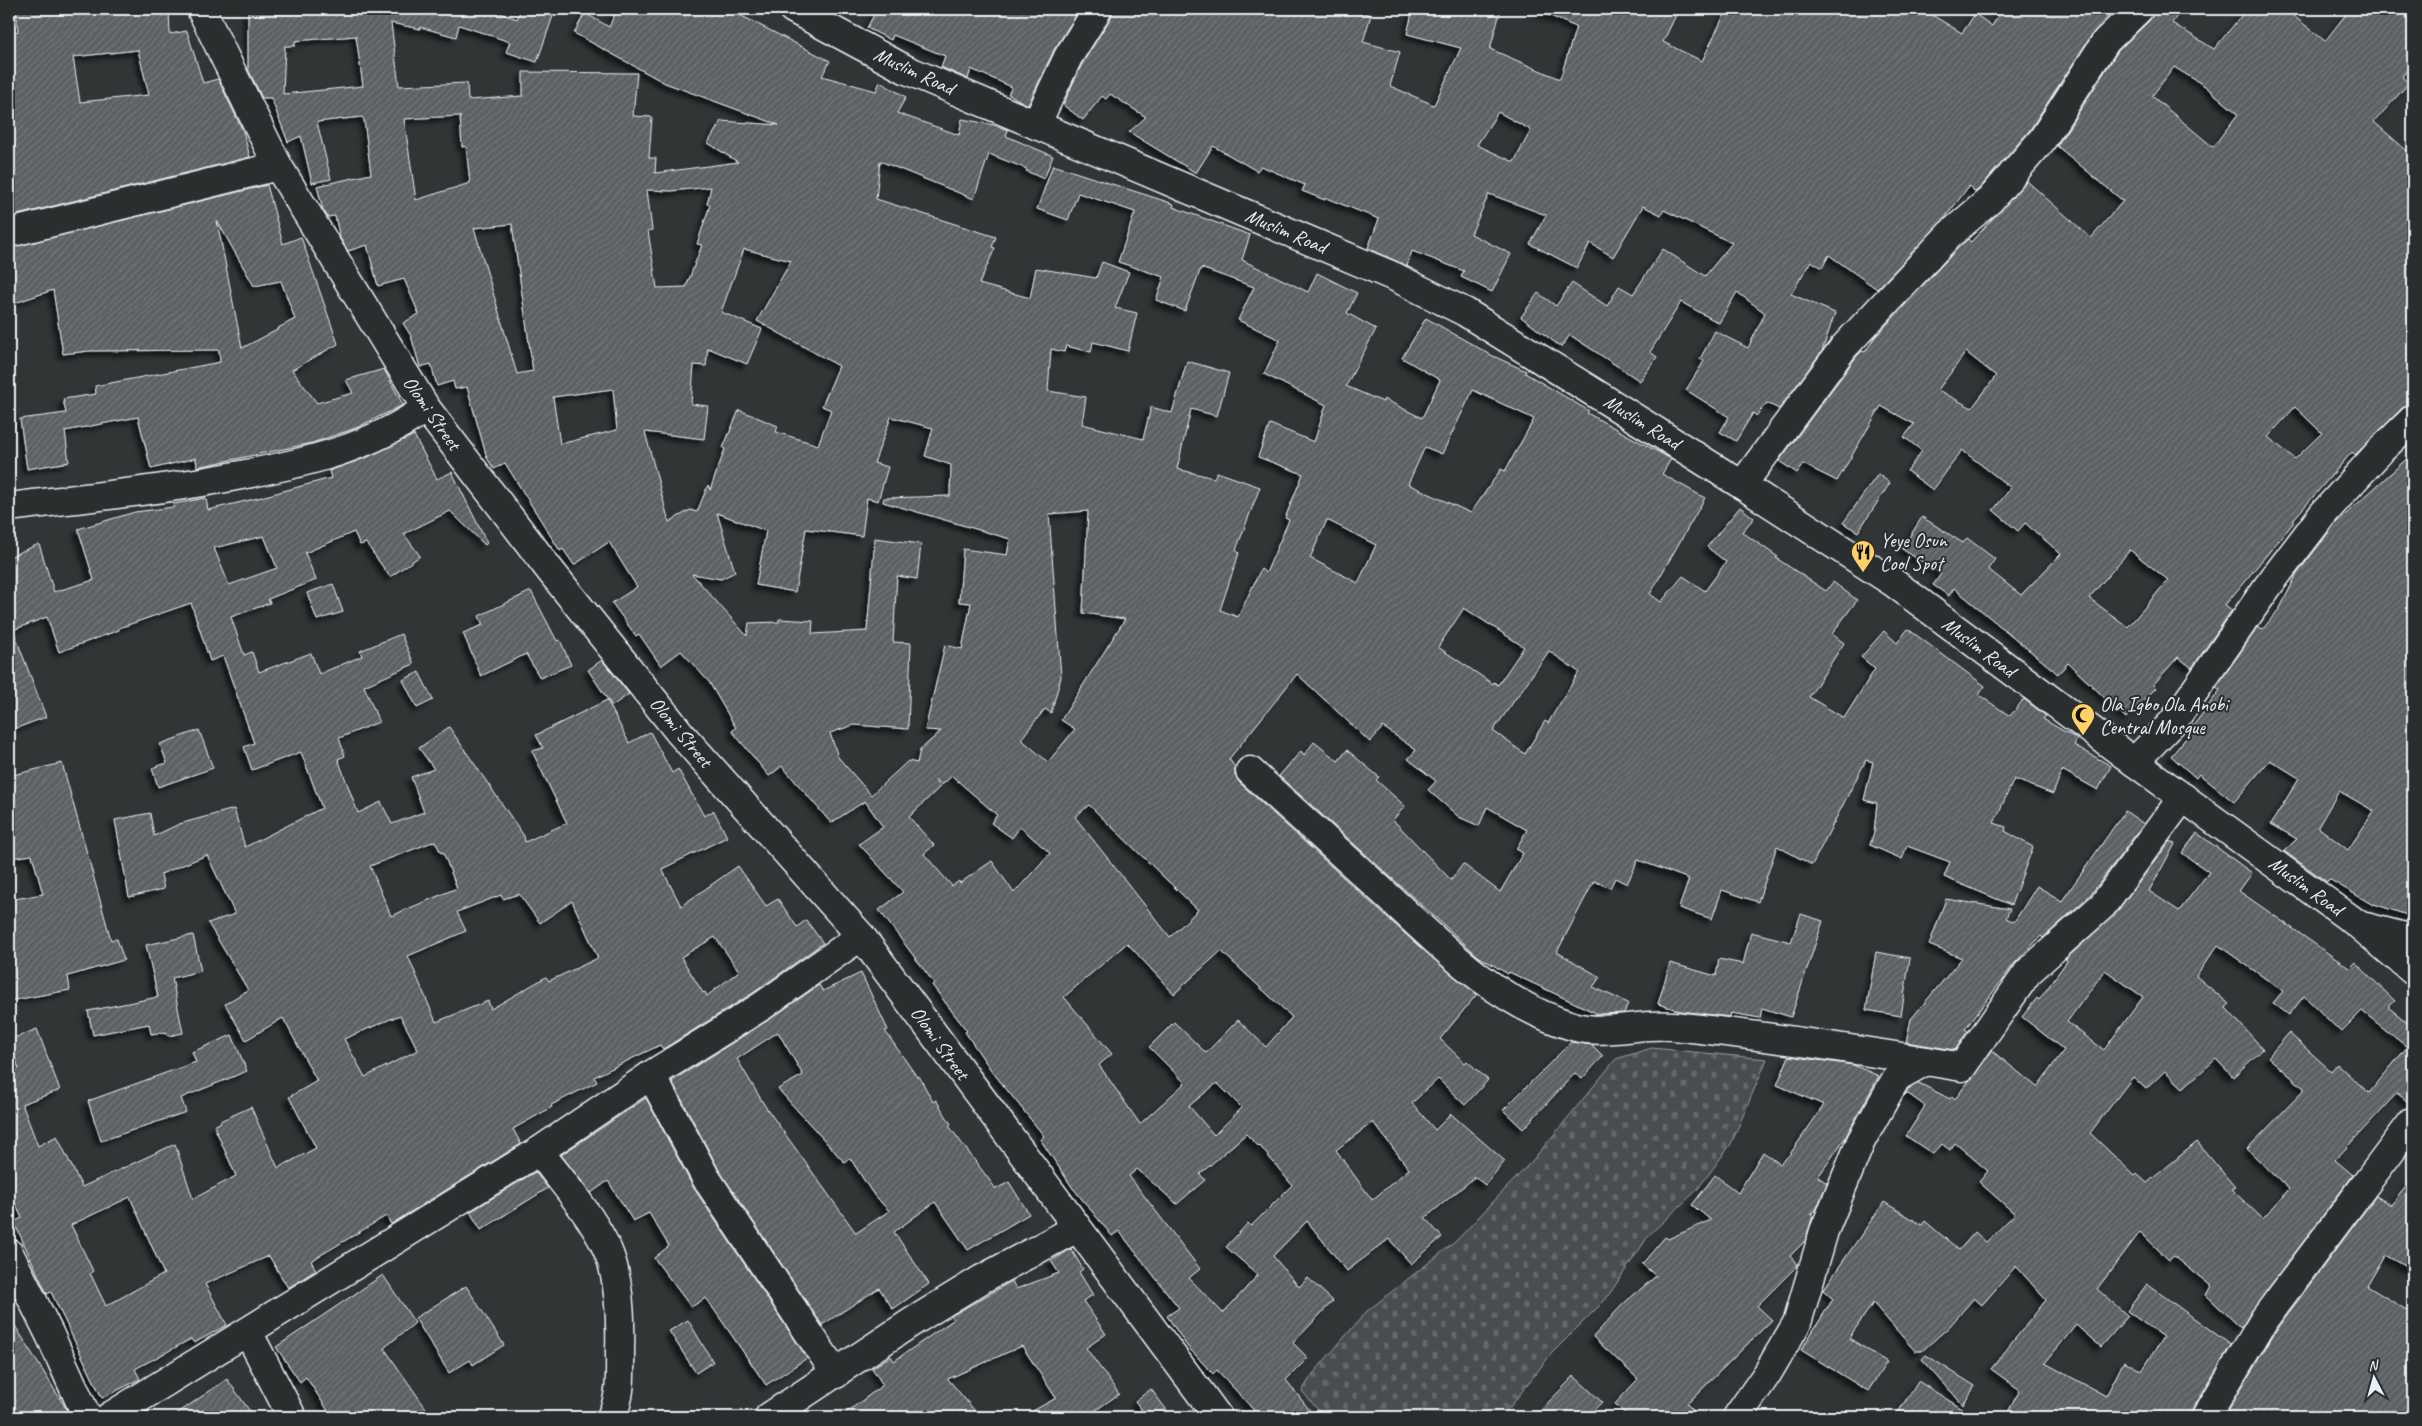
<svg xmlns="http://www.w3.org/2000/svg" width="2422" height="1426" viewBox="0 0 2422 1426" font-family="Caveat,sans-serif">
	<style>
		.cemetery { fill: url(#cemetery-stones); stroke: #989fa4 }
		.building { fill: url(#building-hatch); stroke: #e8f1f8; fill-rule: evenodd; filter: url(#shadow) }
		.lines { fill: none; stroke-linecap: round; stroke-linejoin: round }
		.minor-casing { stroke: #e8f1f8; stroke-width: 31 }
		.major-casing { stroke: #e8f1f8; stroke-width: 31 }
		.minor { stroke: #2a2d2e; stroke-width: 28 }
		.major { stroke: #2a2d2e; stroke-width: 28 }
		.labels { text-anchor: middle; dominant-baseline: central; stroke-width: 4; stroke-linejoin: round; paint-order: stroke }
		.street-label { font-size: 20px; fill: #e8f1f8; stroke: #2a2d2e }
		.poi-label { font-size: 20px; fill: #e8f1f8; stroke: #2a2d2e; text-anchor: start }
	</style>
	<defs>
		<pattern id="cemetery-stones" width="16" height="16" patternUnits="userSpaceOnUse" patternTransform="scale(1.25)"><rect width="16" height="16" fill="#494d4f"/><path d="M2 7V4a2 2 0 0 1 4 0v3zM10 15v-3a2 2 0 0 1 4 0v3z" fill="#636769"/></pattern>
		<pattern id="building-hatch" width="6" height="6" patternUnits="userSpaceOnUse" patternTransform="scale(1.25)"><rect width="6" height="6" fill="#5c6063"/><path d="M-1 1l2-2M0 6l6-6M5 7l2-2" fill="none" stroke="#73777a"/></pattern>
		<filter id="shadow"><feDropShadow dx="-4.5" dy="4.5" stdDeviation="2.5" flood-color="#0009"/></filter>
	</defs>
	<rect width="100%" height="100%" fill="#323536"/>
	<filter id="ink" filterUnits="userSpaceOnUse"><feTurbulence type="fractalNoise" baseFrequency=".02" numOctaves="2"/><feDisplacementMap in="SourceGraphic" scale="10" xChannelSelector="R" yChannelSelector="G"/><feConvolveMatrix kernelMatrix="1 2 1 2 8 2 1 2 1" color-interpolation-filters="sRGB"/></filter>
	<g filter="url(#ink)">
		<path class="cemetery" d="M1652 1048 1767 1059 1731 1144 1697 1190 1649 1235 1606 1299 1551 1354 1510 1407 1499 1417H1324L1302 1391 1312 1375 1366 1312 1455 1242 1533 1160 1616 1059Z"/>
		<g class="building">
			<path d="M16 9H169L170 34 187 31 203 83 218 79 243 131 250 157 9 217V167L14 165 12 154 15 153 9 112V34L18 31ZM138 50 149 95 80 102 73 57Z"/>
			<path d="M248 9H488L517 19 521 9H532L553 16 537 62 506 52 510 42 459 25 456 37 420 27V29L391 23 399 86 467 83 468 100 523 96V72L637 73 633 116 652 117 649 158H656L655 173 738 162 708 143 721 121 779 125 665 83 574 33 585 13 609 27 617 9H663L686 16 689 9H728L830 61 822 76 876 91 880 82 906 97 897 113 959 135 962 119 994 125 1008 130 1006 136 1053 156 1044 179 1026 171 1027 169 989 154 974 199 880 161 876 199 996 237 992 247 995 248 979 284 1030 298 1036 268 1096 278 1102 262 1129 272 1115 308 1137 313 1128 351 1093 342 1091 352 1066 346 1064 352 1051 349 1048 391 1086 397 1082 424 1143 439 1151 407 1172 413 1187 361 1229 373 1217 416 1191 409 1177 469 1214 478 1217 472 1260 487 1236 550 1239 553 1220 610 1238 617 1261 569 1266 573 1289 520 1285 518 1303 474 1258 457 1270 424 1314 442 1326 405 1264 374 1280 340 1238 320 1254 287 1201 268 1185 311 1156 300 1164 277 1118 262 1135 212 1078 193 1068 220 1037 209 1053 165 1174 204 1173 207 1250 235 1242 260 1308 292 1317 273 1357 293 1347 313 1376 329 1346 386 1383 402 1384 399 1422 418 1440 380 1402 358 1426 318 1491 355 1526 371 1525 373 1589 411 1587 413 1671 459 1662 474 1705 498 1650 594 1661 602 1683 576 1705 591 1726 562 1707 547 1740 507 1754 518 1742 532 1778 557 1776 558 1826 591 1833 582 1857 600 1832 634 1844 643 1809 697 1844 718 1875 669 1861 657 1884 631 1897 643 1908 629 1985 686 1979 695 2010 716 2024 699 2046 716 2043 719 2077 739 2074 745 2111 766 2098 790 2062 770 2053 794 2014 779 1994 823 2006 827 2005 831 2033 847 2011 905 1944 877 1950 862 1907 846 1902 859 1870 845 1874 832 1877 803 1864 800 1873 762 1866 760 1812 865 1777 846 1758 902 1722 890 1712 919 1679 908 1689 879 1638 860 1627 884 1615 878 1610 888 1594 881 1557 952 1600 977 1593 987 1628 1003 1624 1013 1598 1014 1509 972 1508 974 1478 956 1279 776 1301 751 1304 755 1314 742 1338 761 1347 750 1379 777 1376 780 1405 806 1393 820 1451 880 1463 864 1500 892 1523 853 1516 849 1527 830 1487 807 1479 826 1459 817 1428 790 1436 781 1408 759 1416 750 1383 727 1370 742 1297 674 1229 759 1235 767V776L1240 783 1413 941 1477 994 1440 1039 1465 1063 1467 1061 1488 1080 1465 1105 1438 1079 1412 1103 1435 1130 1451 1114 1505 1161 1485 1185 1475 1177 1425 1218 1442 1237 1411 1264 1389 1239 1347 1271 1307 1221 1273 1256 1299 1287 1308 1278 1333 1301 1293 1343 1308 1358 1286 1380 1315 1417H1260L1217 1370 1213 1374 1187 1346 1167 1316 1179 1308 1119 1231 1112 1236 1072 1187 1040 1139 1044 1136 991 1070 965 1032 967 1031 932 985 934 983 879 910 903 892 859 844 883 827 865 801 831 823 782 766 769 776 732 731 736 728 709 682 681 651 661 666 639 634 636 636 612 603 637 587 609 542 574 565 563 549 560 551 505 463 494 469 487 458 467 387 455 389 453 381 437 386 431 364 420 367 411 336 403 323 419 314 404 279 378 286 367 245 348 251 340 238 335 216 328 217 323 210 317 186 371 174 364 120 362 117 317 122 331 179 312 183 301 136 288 142 271 98H262L248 69ZM356 36 363 86 283 94 285 46H295V41ZM460 116 462 147 466 146 470 183 416 200 404 119ZM711 187 707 204 710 205 697 244 702 245 686 287 657 288 648 231 652 230 647 190 671 191ZM512 224 533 371 517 374 474 228ZM744 249 791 261 757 321 839 366 822 406 831 410 818 445 776 432 778 426 739 410 723 448 725 449 710 490 708 485 697 512 690 510 669 522 645 432 704 439 708 406 691 404 694 365 706 366 708 348 747 364 762 329 721 312ZM613 389 617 430 560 444 553 397ZM1473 390 1534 419 1505 471 1501 469 1471 513 1408 484 1425 447 1442 454ZM891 417 933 428 925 456 951 465 950 496 884 498 883 502 1010 539 1007 555 963 549 959 602 971 603 962 649 945 645 925 730 941 731 920 750 917 763 908 761 871 795 838 757 830 733 854 725 908 729 911 643 893 642 897 576 917 579 921 544 875 538 867 631 812 634 813 621 779 619V622L749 623 747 636 692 574 721 579 735 572 717 513 766 531 756 585 795 592 806 529 862 536 867 498 878 501 888 467 874 463ZM1088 511 1083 613 1125 619 1061 720 1075 729 1048 762 1021 739 1045 709 1051 713 1061 677 1049 514ZM1327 520 1376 545 1358 583 1310 558ZM1464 608 1524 647 1498 685 1494 682 1493 684 1438 647ZM1549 651 1579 672 1548 723 1545 721 1525 754 1493 731ZM952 776 997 815 991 823 1012 838 1020 827 1050 853 1014 893 992 861 960 883 959 881 952 886 924 854 934 845 909 817 940 787 935 780 942 785ZM1089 805 1198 910 1170 937 1075 817ZM1127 943 1174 994 1221 951 1292 1017 1266 1047 1238 1020 1206 1053 1174 1022 1149 1047 1185 1083 1140 1124 1099 1065 1112 1054 1064 997ZM1217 1083 1242 1108 1214 1135 1189 1106ZM1373 1122 1409 1169 1372 1200 1336 1150ZM1246 1134 1259 1147 1260 1146 1292 1185 1251 1226 1248 1223 1226 1247 1258 1275 1223 1313 1189 1278 1200 1269 1129 1176 1137 1169 1177 1204 1205 1180 1200 1174Z"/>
			<path d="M877 9H1080L1054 50 1028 105 1008 94 1012 87 971 69 968 79 941 67 945 56 893 35 891 40 867 28Z"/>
			<path d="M1114 9H1166L1176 15 1181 9H1348L1371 15 1363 42 1400 52 1390 86 1434 105 1461 48 1407 34 1413 9H1501L1490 49 1560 79 1576 27 1534 9H1679L1663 42 1702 61 1727 9H1922L1962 33 1975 14 1992 26 2002 9H2117L2093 33 2029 131 1979 189 1975 192 1969 186 1944 219 1877 289 1829 255 1822 268 1811 261 1791 294 1835 313 1822 351 1779 409 1767 403 1756 416 1753 413 1736 441 1720 432 1729 417 1686 390 1704 361 1700 359 1715 331 1748 348 1765 313 1737 292 1719 323 1681 302 1650 352 1657 357 1640 381 1570 335 1561 347 1521 317 1538 293 1556 306 1572 283 1607 306 1619 286 1633 294 1663 249 1705 276 1732 243 1664 210 1661 215 1643 206 1613 257 1590 243 1577 268 1530 244 1546 215 1489 194 1471 234 1511 254 1492 292 1461 277 1464 271 1412 251 1407 266 1368 248 1379 219 1326 198 1325 200 1302 191 1305 185 1261 166 1257 171 1213 146 1196 173 1129 132 1146 117 1110 94 1106 99 1102 96 1083 120 1063 105 1082 64 1111 17ZM1498 112 1531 130 1514 162 1477 145Z"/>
			<path d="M2154 9H2182L2172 23 2214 49 2247 9H2285L2325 41 2350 9H2413V62L2402 77 2409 83 2374 122 2413 156V404L2402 408 2355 455 2352 452 2292 521 2294 522 2225 605 2232 610 2192 668 2178 657 2153 685 2156 688 2126 718 2068 663 2058 674 1954 588 1949 596 1933 585 1941 574 1902 549 1922 517 1963 543 1967 538 1995 559 1988 569 2021 595 2061 554 2025 523 2018 531 1993 510 2011 488 1962 450 1933 490 1907 471 1922 451 1904 437 1914 424 1881 406 1837 481 1803 464 1797 473 1779 461 1857 356 1862 351 1865 352 1875 337 1960 246 1968 239 1971 242 2027 181 2091 238 2123 201 2057 146 2118 51 2150 20ZM2174 67 2205 86 2238 114 2213 147 2152 96ZM1966 352 1996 376 1972 408 1938 390ZM2295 407 2322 433 2295 459 2268 437ZM2130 550 2168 580 2128 627 2089 598Z"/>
			<path d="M267 185 283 244 301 237 338 344 292 370 317 403 353 393 346 380 384 369 403 405 356 428 312 443 197 467 196 458 151 469 138 417 65 431 69 462 27 469 20 419 66 413 63 399 96 394 95 386 220 362 219 350 90 351 63 354 53 290 9 305V248ZM217 221 254 286 281 281 295 319 278 328 279 329 242 348Z"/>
			<path d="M414 435 437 479 452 472 487 543 485 545 450 511 404 534 420 556 390 577 366 543 360 545 354 532 305 553 316 580 268 599 270 603 231 617 244 655 252 652 259 672 311 653 319 674 362 656 360 651 401 634 414 664 364 686 379 722 339 738 345 756 338 759 358 813 381 802 392 824 424 812 411 777 434 769 419 748 449 727 524 836 525 842 567 823 532 751 543 748 536 735 607 700 629 743 650 732 672 773 678 769 704 816 714 811 727 837 662 869 681 906 738 866 766 906 778 899 797 927 806 920 823 943 753 993 663 1049 660 1045 594 1077 597 1082 551 1105 552 1107 513 1129 521 1144 391 1224 386 1216 311 1261 316 1270 288 1288 269 1256 205 1284 227 1325 194 1343 191 1339 135 1369 140 1379 102 1398 51 1292 47 1294 14 1222 22 1218 9 1190V1072L19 1069 9 1040 37 1029 60 1090 22 1104 38 1146 57 1136 82 1187 175 1144 193 1199 236 1176 214 1126 221 1122 220 1121 251 1107 278 1168 316 1148 289 1097 317 1081 283 1018 246 1040 225 1004 248 990 208 923 235 914 207 855 161 874 164 889 129 897 115 820 150 813 154 836 179 824 234 809 245 847 322 808 301 752 252 770 244 747 254 743 223 656 210 661 191 603 119 628V630L59 652 47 617 13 630 46 717 9 731V557L39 544 54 592 94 580 78 529 135 512 174 507 173 504 206 498 208 510 254 499 331 478 329 471 368 457ZM264 536 277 568 229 585 214 548ZM435 841 441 853 443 852 457 888 391 916 370 866ZM519 894 540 923 572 901 598 958 549 981 546 977 491 1009 488 1001 436 1022 408 956 466 931 457 912 501 895 503 899ZM715 937 739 971 707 996 705 992 703 993 681 957ZM400 1015 418 1050 365 1077 344 1039ZM130 1197 164 1274 106 1306 90 1273 93 1271 71 1225Z"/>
			<path d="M2413 453V917L2374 904 2373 905 2329 879 2327 882 2284 851 2297 839 2271 824 2299 778 2270 760 2234 802 2199 774 2196 778 2171 756 2192 731 2190 730 2220 690 2216 687 2258 627 2262 630 2280 608 2297 574 2335 524ZM2339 791 2374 811 2348 850 2318 827Z"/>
			<path d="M1878 474 1890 483 1858 532 1843 523Z"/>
			<path d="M333 584 343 612 317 620 307 593Z"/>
			<path d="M531 591 557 641 560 640 571 665 540 678 526 654 481 676 463 633 483 625 479 616Z"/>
			<path d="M602 660 629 694 612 706 588 670Z"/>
			<path d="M419 672 433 700 417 708 403 680Z"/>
			<path d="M199 730 213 768 158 787 152 768 167 763 160 744Z"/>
			<path d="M62 763 111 940 117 939 124 960 68 976 70 990 9 1001V900L43 894 32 855 11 858 9 846V776Z"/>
			<path d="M2125 811 2144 824 2091 894 2043 938 2041 936 2015 963 1965 1029 1968 1031 1955 1050 1906 1042 1911 1019 1962 958 1929 945 1946 899 2010 909 2006 918 2014 922 2037 886 2062 901Z"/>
			<path d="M2197 833 2252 873 2239 891 2349 968 2355 962 2395 1001 2388 1007 2413 1027V1106L2397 1093 2335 1160 2353 1175 2253 1309 2241 1328 2206 1295 2211 1286 2174 1256 2169 1260 2140 1232 2097 1289 2128 1316 2101 1347 2076 1325 2045 1363 2106 1396 2124 1361 2142 1371 2163 1337 2127 1311 2147 1284 2231 1345 2193 1409 2190 1417H2005L2020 1390 1991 1369 2046 1300 2016 1266 1982 1305 1974 1298 1949 1327 1922 1351H1915L1873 1303 1849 1338 1887 1362 1868 1391 1801 1350 1833 1299 1823 1290 1884 1202 1922 1225 1925 1221 1959 1250 1975 1232 1986 1242 2015 1214 1979 1182 1988 1171 1955 1143 1950 1150 1942 1144 1933 1154 1906 1136 1925 1106 1907 1093 1903 1097 1908 1089 1919 1083 1950 1099 1952 1096 1955 1099 1992 1051 2037 1087 2064 1050 2022 1017 2037 998 2039 1000 2067 961 2066 959 2115 914 2170 841 2175 844 2149 891 2179 911 2209 872 2182 853ZM2218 945 2283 991 2273 1003 2289 1015 2304 996 2341 1032 2362 1011 2407 1047 2369 1093 2337 1064 2331 1071 2289 1033 2268 1057 2305 1089 2247 1149 2289 1189 2263 1219 2231 1189 2235 1187 2197 1142 2147 1183 2137 1174 2135 1176 2090 1133 2133 1077 2146 1089 2165 1071 2183 1088 2216 1059 2233 1077 2263 1049 2226 1008 2229 1004 2196 976ZM2105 970 2143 997 2104 1050 2067 1022Z"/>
			<path d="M1801 914 1823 921 1791 1017 1762 1008 1760 1018 1731 1013 1730 1017 1681 1011 1658 1004 1670 963 1716 976 1719 959 1743 964 1751 932 1791 942Z"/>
			<path d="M193 935 201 971 172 978 183 1033 168 1036 166 1032 151 1034 149 1024 93 1035 88 1011 158 997 146 945Z"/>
			<path d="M1876 952 1910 958 1901 1016 1866 1010Z"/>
			<path d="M861 973 888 1030 885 1031 917 1077 919 1076 933 1102 936 1100 951 1124 949 1126 996 1189 1009 1182 1029 1214 968 1250 935 1202 894 1232 929 1284 893 1309 879 1288 822 1325 719 1170 672 1081 770 1019 819 985 823 991ZM778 1032 803 1075 778 1089 844 1162 850 1158 871 1191 889 1211 856 1233 765 1106 737 1059Z"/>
			<path d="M232 1035 247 1071 181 1098 186 1112 101 1141 88 1101 196 1062 192 1052Z"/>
			<path d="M1571 1042 1592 1045 1603 1056 1582 1079 1575 1073 1523 1129 1503 1110Z"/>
			<path d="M1789 1056 1853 1065 1879 1076 1845 1138 1818 1177 1827 1183 1817 1208 1811 1215 1813 1216 1805 1241 1790 1256 1798 1265 1757 1306 1772 1320 1687 1404 1700 1417H1628L1615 1404 1638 1379 1593 1337 1623 1304 1656 1276 1642 1264 1665 1237 1668 1239 1711 1220 1692 1205 1715 1175 1738 1193 1763 1152 1780 1164 1790 1154 1824 1105 1777 1085Z"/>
			<path d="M646 1098 693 1187 807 1358 766 1385 706 1298 691 1307 654 1258 669 1246 649 1213 633 1221 608 1181 591 1193 561 1155Z"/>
			<path d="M535 1172 548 1188 481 1230 470 1212Z"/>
			<path d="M2413 1178V1271L2385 1255 2367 1286 2413 1314V1417H2224L2278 1327 2376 1196 2391 1205Z"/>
			<path d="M1071 1249 1083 1269 1079 1272 1093 1295 1083 1301 1106 1334 1086 1348 1119 1394 1086 1417H1022L1056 1398 1022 1346 948 1379 980 1417H840L883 1385 872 1368 891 1356 894 1361 953 1320 951 1316 1012 1281 1016 1289 1059 1273 1051 1261Z"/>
			<path d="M383 1275 415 1323 384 1348 432 1417H332L306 1377 300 1382 276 1347Z"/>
			<path d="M466 1286 504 1345 473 1365 470 1360 449 1373 415 1318Z"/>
			<path d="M9 1316 67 1410 56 1417H9Z"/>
			<path d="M688 1320 713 1362 696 1373 669 1331Z"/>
			<path d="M1926 1355 1975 1386 1963 1405 1922 1359Z"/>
			<path d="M1574 1376 1602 1402 1587 1417H1534Z"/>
			<path d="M227 1379 254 1417H172Z"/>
			<path d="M1918 1381 1975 1417H1895Z"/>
			<path d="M1151 1389 1172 1417H1147L1135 1401Z"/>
		</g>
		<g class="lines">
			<g class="minor-casing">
				<g id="minor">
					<path d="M793 9 907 70 1395 277 1465 312 1742 485 1894 583 2134 762 2359 925 2413 971"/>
					<path d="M1036 125 1068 57 1098 9"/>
					<path d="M9 233 278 166"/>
					<path d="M1742 485 1844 347 1949 235 1990 200 2042 140 2106 41 2139 9"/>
					<path d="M9 507C88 497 167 490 246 474 309 462 372 447 426 408"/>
					<path d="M2134 762 2173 722 2268 586 2323 514 2381 450 2413 419"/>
					<path d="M1250 771C1293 810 1336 849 1379 888 1438 942 1496 1005 1576 1027 1607 1035 1641 1023 1673 1026 1770 1036 1866 1051 1962 1067L2028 972 2103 905 2183 797"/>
					<path d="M2366 927 2413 939"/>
					<path d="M651 1075 706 1178 836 1374"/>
					<path d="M539 1151C562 1182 604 1229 613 1266 620 1294 621 1321 620 1350 620 1373 622 1396 611 1417"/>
					<path d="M9 1253 50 1335 87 1417"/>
					<path d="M248 1332 292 1417"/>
					<path d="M109 1417 539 1151 651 1075 762 1006 861 936"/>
					<path d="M769 1417 912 1322 982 1279 1077 1228"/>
					<path d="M1737 1417 1767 1374 1797 1323 1824 1231 1861 1141 1897 1077 1926 1061"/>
					<path d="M2206 1417 2265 1318 2413 1121"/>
				</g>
			</g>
			<g class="major-casing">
				<path id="major" d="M201 9 278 166 426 408 549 569 680 733 861 936 1218 1417"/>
			</g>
			<use href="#minor" class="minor"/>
			<use href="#major" class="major"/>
		</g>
	</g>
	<defs>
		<g id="restaurant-pin" transform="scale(1.25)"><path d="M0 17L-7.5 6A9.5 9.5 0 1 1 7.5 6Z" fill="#ffd166" stroke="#2a2d2e"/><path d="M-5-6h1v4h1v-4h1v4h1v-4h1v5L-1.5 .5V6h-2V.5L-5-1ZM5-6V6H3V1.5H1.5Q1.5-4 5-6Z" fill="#111"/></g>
		<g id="mosque-pin" transform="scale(1.25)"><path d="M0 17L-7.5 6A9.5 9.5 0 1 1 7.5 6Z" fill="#ffd166" stroke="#2a2d2e"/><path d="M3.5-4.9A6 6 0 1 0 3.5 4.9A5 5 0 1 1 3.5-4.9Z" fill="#111"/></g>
	</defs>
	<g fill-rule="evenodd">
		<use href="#restaurant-pin" x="1863" y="552"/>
		<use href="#mosque-pin" x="2083" y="715"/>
	</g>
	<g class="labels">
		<g class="street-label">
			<text transform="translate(914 71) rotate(25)">Muslim Road</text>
			<text transform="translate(1286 231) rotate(23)">Muslim Road</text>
			<text transform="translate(432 413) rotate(55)">Olomi Street</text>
			<text transform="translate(1642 422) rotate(32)">Muslim Road</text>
			<text transform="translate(1979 647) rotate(37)">Muslim Road</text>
			<text transform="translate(681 732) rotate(50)">Olomi Street</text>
			<text transform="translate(2306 886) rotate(36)">Muslim Road</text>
			<text transform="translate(940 1043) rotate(54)">Olomi Street</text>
		</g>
		<g class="poi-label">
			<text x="1880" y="540">Yeye Osun<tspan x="1880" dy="23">Cool Spot</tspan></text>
			<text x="2100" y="704">Ola Igbo Ola Anobi<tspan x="2100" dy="23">Central Mosque</tspan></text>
		</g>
	</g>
	<rect width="2422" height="1426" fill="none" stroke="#2a2d2e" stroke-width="30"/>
	<rect x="15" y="15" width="2392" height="1396" fill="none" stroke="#e8f1f8" stroke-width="2" filter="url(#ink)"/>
	<g transform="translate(2374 1378) rotate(354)" stroke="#2a2d2e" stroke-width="4" paint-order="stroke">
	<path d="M0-4L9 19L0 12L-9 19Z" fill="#e8f1f8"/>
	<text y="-8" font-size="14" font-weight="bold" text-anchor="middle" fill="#e8f1f8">N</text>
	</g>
</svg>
